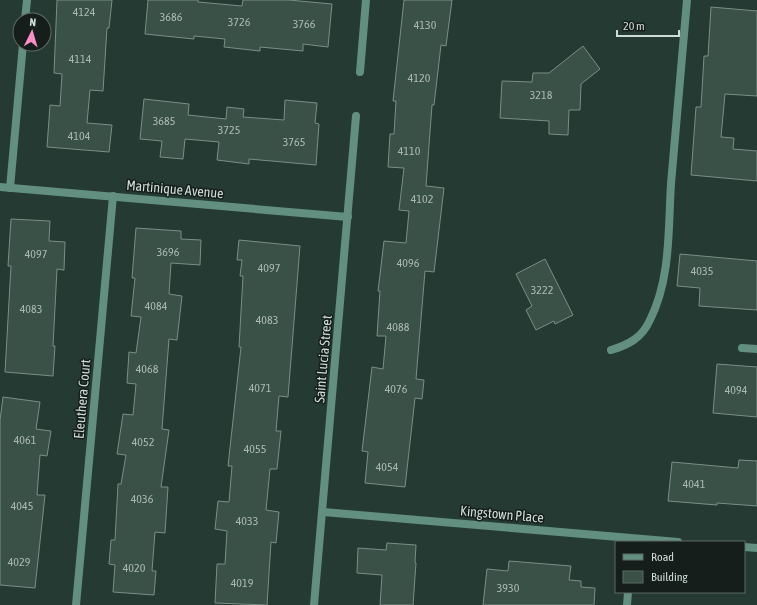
<svg xmlns="http://www.w3.org/2000/svg" width="757" height="605" viewBox="0 0 757 605" font-family="'Asap Condensed',sans-serif">
	<style>
		.building { fill: #3a5148; stroke: #789087 }
		.lines { fill: none; stroke-linecap: round; stroke-linejoin: round }
		.lane { stroke: #628f7f; stroke-width: 8 }
		.street { stroke: #628f7f; stroke-width: 8 }
		.labels { text-anchor: middle; dominant-baseline: central; stroke-width: 3; stroke-linejoin: round; paint-order: stroke }
		.number-label { font-size: 12px; fill: #aab9b2 }
		.street-label { font-size: 14px; fill: #cfdcd6; stroke: #151e1b }
	</style>
	<rect width="100%" height="100%" fill="#243a32"/>
	<g class="building">
		<path d="M57 0H112L109 28H107L103 91 90 90 87 123 112 125 109 152 47 147 50 105 60 106 62 74 54 73Z"/>
		<path d="M148 0H198V2L242 6 243 0H289L332 4 328 47 303 44V51L260 47V51L224 47 225 39 194 36V39L145 34Z"/>
		<path d="M404 0H452L446 46 441 45 434 105H432L426 186 444 188 434 272 425 271 416 379 424 380 422 399 415 398 405 487 365 483 368 452 362 451 372 367 383 369 386 336H377L380 291H378L384 241 406 243 409 211 399 210 404 168 388 167 390 134H394L396 101H393Z"/>
		<path d="M711 7 757 11V96L725 94 721 137 734 138 733 149 757 151V181L691 175 696 107H701L704 56H708Z"/>
		<path d="M583 46 600 69 581 84 580 110H569L568 135 549 134V121L500 118 502 81 532 82 533 73H549Z"/>
		<path d="M144 99 189 104 188 115 226 119 227 107 244 109 243 117 284 120 285 100 317 103 315 123 319 124 316 165 249 159V164L217 160 219 142 185 139 183 159 160 157 162 141 140 139Z"/>
		<path d="M11 219 50 221 49 241 65 242 64 270 57 269 53 346H55L53 376 5 372 11 266H8Z"/>
		<path d="M136 228 181 231V239L201 240 200 265 171 263 169 294 182 296 177 340 169 339 162 429 169 430 161 487H168L165 533 155 532 152 571H156L154 595 113 592 115 565 109 564 111 540H115L118 484H121L126 455 117 454 123 414 133 415 136 384 127 383 129 352 136 353 141 317 131 316 135 278H132Z"/>
		<path d="M239 240 300 246 288 397 279 396 276 431H281L277 469H270L266 510 279 512 276 543 271 542 267 605 215 603 217 564H225L227 531 215 529 218 501 229 502 232 466H228L241 347H239L243 276H240L242 260H237Z"/>
		<path d="M680 254 757 261V310L699 306 700 288 677 286Z"/>
		<path d="M545 259 573 315 555 324 554 321 536 330 526 310 532 306 516 274Z"/>
		<path d="M717 364 757 367V417L713 413Z"/>
		<path d="M3 397 40 402 36 429 51 431 47 456 40 455 37 495H45L35 588 0 585V420Z"/>
		<path d="M739 460 757 461V506L717 503V505L668 501 672 462 738 468Z"/>
		<path d="M387 543 416 545 415 562 416 563 413 605H380L382 575 357 573 358 548 386 550Z"/>
		<path d="M509 561 571 566 569 580 581 581V587L595 588 594 605H483L487 569 508 571Z"/>
	</g>
	<g class="lines">
		<path class="lane" d="M611 350C628 345 642 338 650 320 671 278 668 230 671 184 676 123 682 61 687 0"/>
		<g class="street">
			<path d="M25 20 27 0"/>
			<path d="M360 72 366 0"/>
			<path d="M0 187 348 217"/>
			<path d="M10 188 23 44"/>
			<path d="M742 348 757 349"/>
			<path d="M323 512 678 542"/>
			<path d="M744 547 757 548"/>
			<path d="M76 605 113 196"/>
			<path d="M314 605 356 116"/>
			<path d="M627 605 628 592"/>
		</g>
	</g>
	<g class="labels">
		<g class="number-label">
			<text x="84" y="12">4124</text>
			<text x="171" y="17">3686</text>
			<text x="239" y="22">3726</text>
			<text x="304" y="24">3766</text>
			<text x="425" y="25">4130</text>
			<text x="80" y="59">4114</text>
			<text x="419" y="78">4120</text>
			<text x="541" y="95">3218</text>
			<text x="164" y="121">3685</text>
			<text x="229" y="130">3725</text>
			<text x="79" y="136">4104</text>
			<text x="294" y="142">3765</text>
			<text x="409" y="151">4110</text>
			<text x="422" y="199">4102</text>
			<text x="168" y="252">3696</text>
			<text x="36" y="254">4097</text>
			<text x="408" y="263">4096</text>
			<text x="269" y="268">4097</text>
			<text x="702" y="271">4035</text>
			<text x="542" y="290">3222</text>
			<text x="156" y="306">4084</text>
			<text x="31" y="309">4083</text>
			<text x="267" y="320">4083</text>
			<text x="398" y="327">4088</text>
			<text x="147" y="369">4068</text>
			<text x="260" y="388">4071</text>
			<text x="396" y="389">4076</text>
			<text x="736" y="390">4094</text>
			<text x="25" y="440">4061</text>
			<text x="143" y="442">4052</text>
			<text x="255" y="449">4055</text>
			<text x="387" y="467">4054</text>
			<text x="694" y="484">4041</text>
			<text x="142" y="499">4036</text>
			<text x="22" y="506">4045</text>
			<text x="247" y="521">4033</text>
			<text x="19" y="562">4029</text>
			<text x="134" y="568">4020</text>
			<text x="242" y="583">4019</text>
			<text x="508" y="588">3930</text>
		</g>
		<g class="street-label">
			<text transform="translate(175 189) rotate(5)">Martinique Avenue</text>
			<text transform="translate(323 359) rotate(-85)">Saint Lucia Street</text>
			<text transform="translate(82 399) rotate(-85)">Eleuthera Court</text>
			<text transform="translate(502 514) rotate(5)">Kingstown Place</text>
		</g>
	</g>
	<rect x="615" y="541" width="130" height="52" fill="#151e1b" stroke="#5f6a66"/>
	<rect x="623" y="554" width="20" height="6" fill="#628f7f" stroke="#5f6a66"/>
	<text x="651" y="561" font-size="12" fill="#cfdcd6">Road</text>
	<rect x="623" y="571" width="20" height="12" fill="#3a5148" stroke="#5f6a66"/>
	<text x="651" y="581" font-size="12" fill="#cfdcd6">Building</text>
	<g transform="translate(32 32) rotate(5)"><circle r="19" fill="#151e1b" stroke="#5f6a66"/>
	<path d="M0-3L7 15L0 10L-7 15Z" fill="#fb8fc5"/>
	<text y="-6" font-size="11" font-weight="bold" text-anchor="middle" fill="#cfdcd6">N</text>
	</g>
	<path d="M617 30v6h62v-6" fill="none" stroke="#cfdcd6" stroke-width="2"/>
	<text x="623" y="30" font-size="12" fill="#cfdcd6" stroke="#151e1b" stroke-width="3" paint-order="stroke">20 m</text>
</svg>
